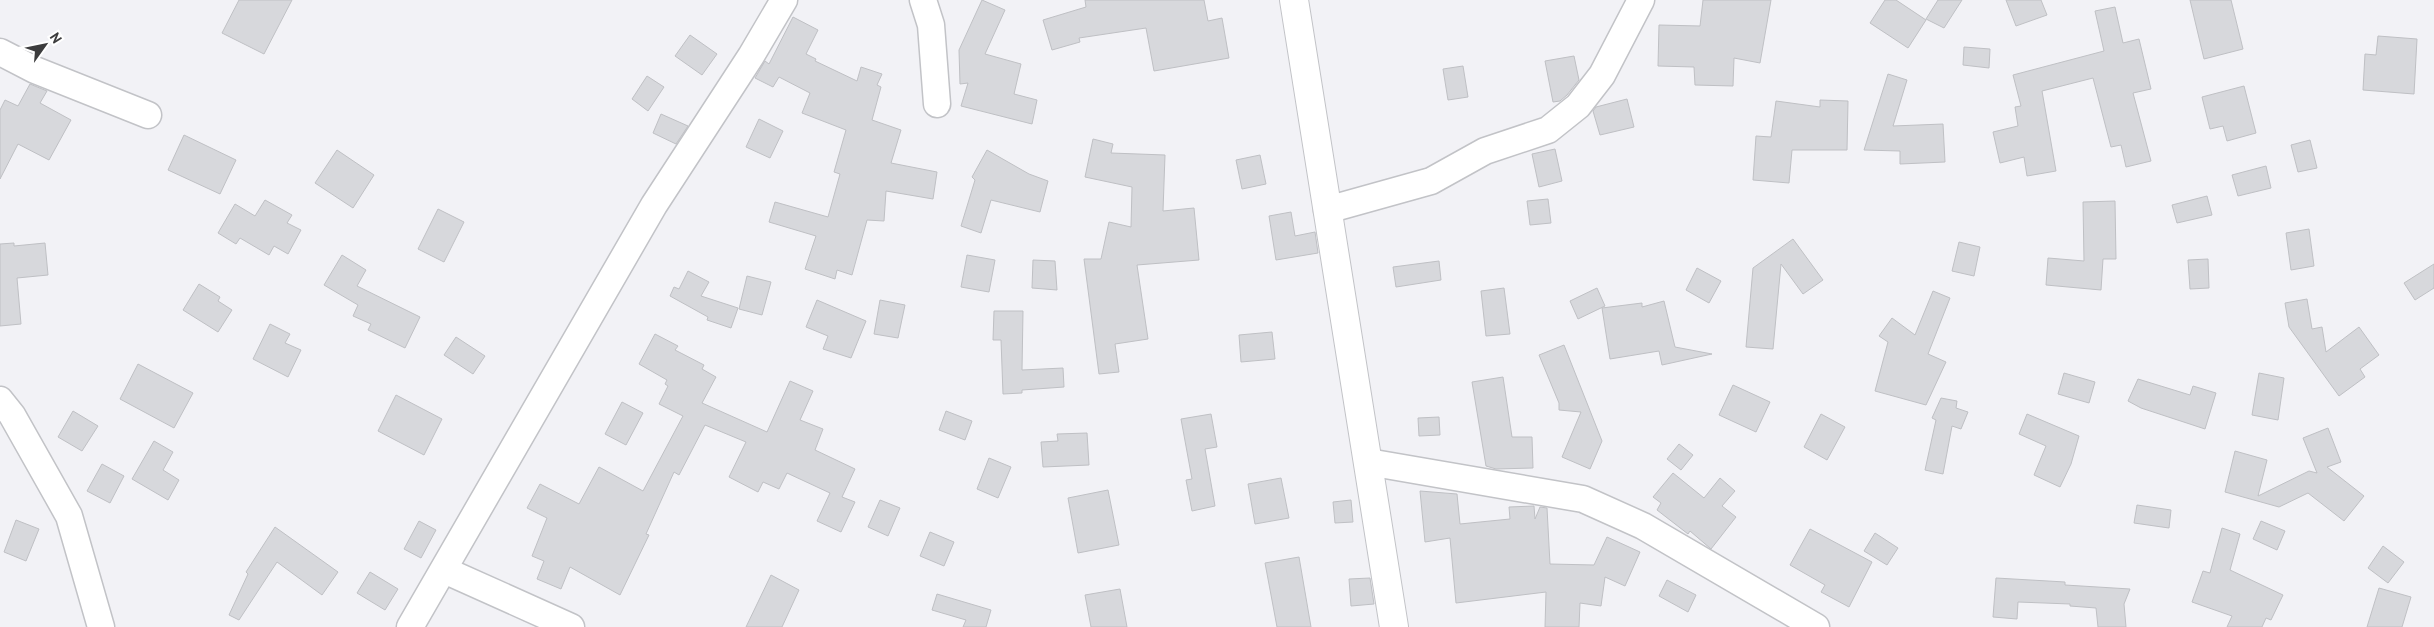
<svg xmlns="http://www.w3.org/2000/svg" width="2434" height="627" viewBox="0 0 2434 627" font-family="'PT Sans',sans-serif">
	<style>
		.building { fill: #d7d8dc; stroke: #bfc0c4 }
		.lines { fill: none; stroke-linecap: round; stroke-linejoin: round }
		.street-casing { stroke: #c2c3c7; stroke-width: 29 }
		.secondary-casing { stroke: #c2c3c7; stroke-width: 30 }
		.street { stroke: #fff; stroke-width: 26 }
		.secondary { stroke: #fff; stroke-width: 28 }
	</style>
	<rect width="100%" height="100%" fill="#f2f2f6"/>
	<g class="building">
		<path d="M239 0H292L264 54 222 33Z"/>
		<path d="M982 0 1005 10 985 54 1021 64 1014 94 1037 100 1032 124 961 106 968 83 960 84 959 50Z"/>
		<path d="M1085 0H1204L1208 21 1222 18 1229 58 1154 71 1146 28 1079 38 1080 42 1052 50 1043 20 1086 7Z"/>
		<path d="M1703 0H1771L1760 63 1734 58 1733 86 1695 85 1694 67 1658 66 1659 25 1700 26Z"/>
		<path d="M1885 0H1896L1926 20 1908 48 1870 23Z"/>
		<path d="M1938 0H1962L1944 28 1926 19Z"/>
		<path d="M2006 0H2041L2047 15 2016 26Z"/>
		<path d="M2190 0H2231L2243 49 2204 59Z"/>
		<path d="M2115 7 2123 43 2139 39 2151 89 2133 93 2151 161 2126 167 2121 145 2111 147 2093 78 2042 91 2056 171 2027 176 2024 157 2000 163 1993 132 2018 126 2015 107 2021 106 2013 75 2104 51 2095 11Z"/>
		<path d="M793 17 818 30 806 54 816 59 815 61 857 81 861 67 882 74 877 85 881 87 872 120 901 130 891 163 937 172 933 199 886 191 884 221 867 220 852 275 837 270 835 279 805 269 816 236 769 222 775 202 828 217 840 174 834 172 846 130 802 113 810 93 779 77 773 87 755 78 765 61 769 64Z"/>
		<path d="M690 35 717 54 702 75 675 56Z"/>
		<path d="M2378 36 2417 39 2414 94 2363 90 2365 54 2376 55Z"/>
		<path d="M1964 47 1990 49 1989 68 1963 65Z"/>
		<path d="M1574 56 1579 80 1567 95 1560 101 1553 102 1545 61Z"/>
		<path d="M1463 66 1468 97 1448 100 1443 69Z"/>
		<path d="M1888 74 1907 80 1893 126 1943 124 1945 162 1900 164V151L1864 150Z"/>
		<path d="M647 76 664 87 648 111 632 99Z"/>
		<path d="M30 84 47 91 40 103 71 120 49 160 18 144 0 179V110L5 100 18 106Z"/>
		<path d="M2244 86 2256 133 2227 141 2223 126 2210 129 2202 97Z"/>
		<path d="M1627 99 1634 127 1600 135 1593 111 1596 107Z"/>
		<path d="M1820 100 1848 101 1847 150H1792L1789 183 1753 180 1756 136 1771 137 1776 101 1820 107Z"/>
		<path d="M661 114 688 126 676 144 653 133Z"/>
		<path d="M759 119 783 131 770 158 746 147Z"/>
		<path d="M184 135 236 160 220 194 168 170Z"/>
		<path d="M1093 139 1113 144 1111 153 1165 155 1163 211 1194 208 1199 260 1137 265 1148 339 1115 344 1119 372 1099 374 1084 259H1101L1109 222 1131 227 1132 187 1085 177Z"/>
		<path d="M2310 140 2317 168 2298 172 2291 145Z"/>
		<path d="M1555 149 1562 181 1539 187 1532 154Z"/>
		<path d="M337 150 374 175 353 208 315 183Z"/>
		<path d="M987 150 1029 174 1048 181 1040 212 991 200 981 233 961 226 975 180 972 177Z"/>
		<path d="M1260 155 1266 184 1242 189 1236 160Z"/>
		<path d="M2266 166 2271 188 2238 196 2232 175Z"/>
		<path d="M2207 196 2212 215 2177 223 2172 205Z"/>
		<path d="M1548 199 1551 223 1530 225 1527 201Z"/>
		<path d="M265 200 292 215 287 223 301 230 288 254 274 246 269 255 240 238 236 244 218 233 235 204 255 216Z"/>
		<path d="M2115 201 2116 259H2103L2101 290 2046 285 2048 258 2084 261 2083 202Z"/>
		<path d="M438 209 464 222 444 262 418 249Z"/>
		<path d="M1291 212 1295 236 1315 232 1318 253 1276 260 1269 216Z"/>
		<path d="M2309 229 2314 266 2291 270 2286 233Z"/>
		<path d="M1793 239 1823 280 1803 294 1781 264 1773 349 1746 347 1753 268Z"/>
		<path d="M1959 242 1980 247 1974 276 1952 271Z"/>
		<path d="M14 243V246L45 243 48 275 17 278 21 324 0 326V244Z"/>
		<path d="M342 255 366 270 357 286 420 317 405 348 368 330 371 324 353 316 358 305 324 285Z"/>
		<path d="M967 255 995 260 989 292 961 287Z"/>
		<path d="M2208 259 2209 288 2190 289 2188 260Z"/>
		<path d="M1033 260 1055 261 1057 290 1032 288Z"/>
		<path d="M1439 261 1441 280 1396 287 1393 267Z"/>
		<path d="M2434 264V288L2415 300 2404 283Z"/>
		<path d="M1697 268 1721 281 1709 303 1686 290Z"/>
		<path d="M688 271 709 282 701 296 738 308 731 328 707 320 708 317 670 296 674 287 679 289Z"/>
		<path d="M747 276 771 282 762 315 739 309Z"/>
		<path d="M199 284 220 297 218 301 232 310 218 332 183 310Z"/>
		<path d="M1504 288 1510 334 1486 336 1481 291Z"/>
		<path d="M1597 288 1605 306 1578 319 1570 301Z"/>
		<path d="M1933 291 1950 298 1928 354 1946 362 1926 405 1875 391 1888 342 1879 336 1892 318 1915 335Z"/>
		<path d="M2307 299 2312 329 2322 327 2326 352 2359 327 2379 355 2360 369 2365 377 2339 396 2289 327 2285 303Z"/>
		<path d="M817 300 866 321 851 358 823 349 828 336 806 327Z"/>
		<path d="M880 300 905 305 898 338 874 334Z"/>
		<path d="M1664 301 1675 347 1712 354 1662 365 1659 351 1610 359 1602 308 1642 303V307Z"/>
		<path d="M994 311H1023L1022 370 1063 368 1064 387 1022 390V393L1003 394 1001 340H993Z"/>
		<path d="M270 324 290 334 285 343 301 350 288 377 253 359Z"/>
		<path d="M1272 332 1275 359 1241 362 1239 335Z"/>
		<path d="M655 334 678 346 675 350 704 365 702 369 716 377 702 403 767 432 790 381 813 391 800 420 823 429 815 450 855 469 842 497 855 502 841 532 817 521 830 493 787 473 779 489 763 482 758 492 729 477 746 442 705 425 679 475 674 472 646 534 649 535 620 595 570 567 561 589 537 579 544 561 532 556 547 518 527 508 540 484 579 504 599 467 643 491 683 416 659 404 668 386 665 384 667 380 639 364Z"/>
		<path d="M456 337 485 356 473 374 444 355Z"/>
		<path d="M1564 345 1602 441 1590 469 1562 457 1581 412 1559 410V403L1539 355Z"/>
		<path d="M138 364 193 393 174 428 120 399Z"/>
		<path d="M2064 373 2095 382 2089 403 2058 394Z"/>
		<path d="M2259 373 2284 378 2278 420 2252 415Z"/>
		<path d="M1503 377 1512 437H1532L1533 468 1496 469 1486 466 1472 382Z"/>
		<path d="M2138 379 2190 395 2193 386 2216 393 2205 429 2141 408 2128 401Z"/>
		<path d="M1733 385 1770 402 1756 432 1719 415Z"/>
		<path d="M396 395 442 419 424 455 378 431Z"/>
		<path d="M1941 398 1957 401 1956 408 1968 412 1961 429 1952 426 1943 474 1925 470 1936 420 1932 418Z"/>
		<path d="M622 402 643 413 626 445 605 434Z"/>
		<path d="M73 411 98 426 82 451 58 437Z"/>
		<path d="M946 411 972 421 965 440 939 430Z"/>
		<path d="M1211 414 1217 447 1205 449 1215 506 1192 511 1186 480 1192 479 1181 419Z"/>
		<path d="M1821 414 1845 427 1827 460 1804 447Z"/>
		<path d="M2027 414 2079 436 2071 464 2060 487 2034 475 2046 446 2019 434Z"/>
		<path d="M1439 417 1440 435 1419 436 1418 418Z"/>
		<path d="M2328 428 2341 462 2327 467 2364 496 2344 521 2308 493 2279 507 2225 492 2235 451 2267 460 2258 496 2309 471 2317 473 2303 438Z"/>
		<path d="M1087 433 1089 465 1043 467 1041 442 1058 441 1057 434Z"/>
		<path d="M154 441 173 452 163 470 179 480 168 500 132 479Z"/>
		<path d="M1679 444 1693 455 1681 470 1667 459Z"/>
		<path d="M989 458 1011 467 998 498 977 489Z"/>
		<path d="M102 464 124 476 110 503 87 491Z"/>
		<path d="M1673 473 1704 498 1720 478 1735 491 1722 506 1736 517 1711 549 1690 531 1688 534 1657 510 1661 503 1653 497Z"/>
		<path d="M1281 478 1289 518 1255 524 1248 484Z"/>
		<path d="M1108 490 1119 545 1078 553 1068 498Z"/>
		<path d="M1420 491 1457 494 1460 524 1510 519 1509 507 1534 506 1535 519 1540 507 1547 508 1550 564 1594 565 1607 537 1640 552 1625 586 1605 577 1601 606 1580 603 1579 627H1545L1546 592 1456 603 1450 538 1425 542Z"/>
		<path d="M880 500 900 508 888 536 868 527Z"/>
		<path d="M1351 500 1353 522 1335 523 1333 502Z"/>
		<path d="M2137 505 2171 510 2169 528 2134 523Z"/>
		<path d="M16 520 39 529 26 561 4 552Z"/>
		<path d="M419 521 436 530 421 558 404 549Z"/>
		<path d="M2261 521 2285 531 2277 550 2253 539Z"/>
		<path d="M275 527 338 572 322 595 277 562 239 620 229 615 248 574 246 572Z"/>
		<path d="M2222 528 2240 534 2230 570 2283 595 2271 620 2266 618 2262 627H2227L2232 616 2192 602 2203 571 2210 573Z"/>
		<path d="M1810 529 1872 562 1849 607 1821 592 1825 585 1790 565Z"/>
		<path d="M930 532 954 542 944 566 920 556Z"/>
		<path d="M1875 533 1898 548 1887 565 1864 551Z"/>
		<path d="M2383 546 2404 562 2388 583 2368 568Z"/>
		<path d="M1299 557 1311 627H1277L1265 563Z"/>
		<path d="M370 572 398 589 385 610 357 593Z"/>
		<path d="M771 575 799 590 782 627H746Z"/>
		<path d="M1370 578 1374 604 1351 606 1349 579Z"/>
		<path d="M1996 578 2065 582V585L2130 589 2124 604 2126 627H2098L2096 608 2070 606V604L2018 602 2017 619 1993 617Z"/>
		<path d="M1667 580 1696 595 1688 612 1659 596Z"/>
		<path d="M2379 588 2411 597 2402 627H2367Z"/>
		<path d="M1120 589 1127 627H1091L1085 595Z"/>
		<path d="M937 594 991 610 986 627H963L966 620 932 610Z"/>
	</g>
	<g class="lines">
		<g class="street-casing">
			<g id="street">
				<path d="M923 0 931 25 937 104"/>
				<path d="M0 52 35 70 148 115"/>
				<path d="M1327 210 1431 181 1485 151 1548 130 1578 106 1602 75 1641 0"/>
				<path d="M0 400 12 415 69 516 101 627"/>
				<path d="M1368 462 1583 499 1643 526 1816 627"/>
				<path d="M444 570 571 627"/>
				<path d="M410 627 654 205 751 56 784 0"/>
			</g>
		</g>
		<g class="secondary-casing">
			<path id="secondary" d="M1294 0 1394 627"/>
		</g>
		<use href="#street" class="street"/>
		<use href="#secondary" class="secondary"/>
	</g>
	<g transform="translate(45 45) rotate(57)" stroke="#ffffff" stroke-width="4" paint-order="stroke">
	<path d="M0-4L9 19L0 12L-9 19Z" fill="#3c3c3d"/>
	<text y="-8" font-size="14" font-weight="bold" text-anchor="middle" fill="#3c3c3d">N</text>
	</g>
</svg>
